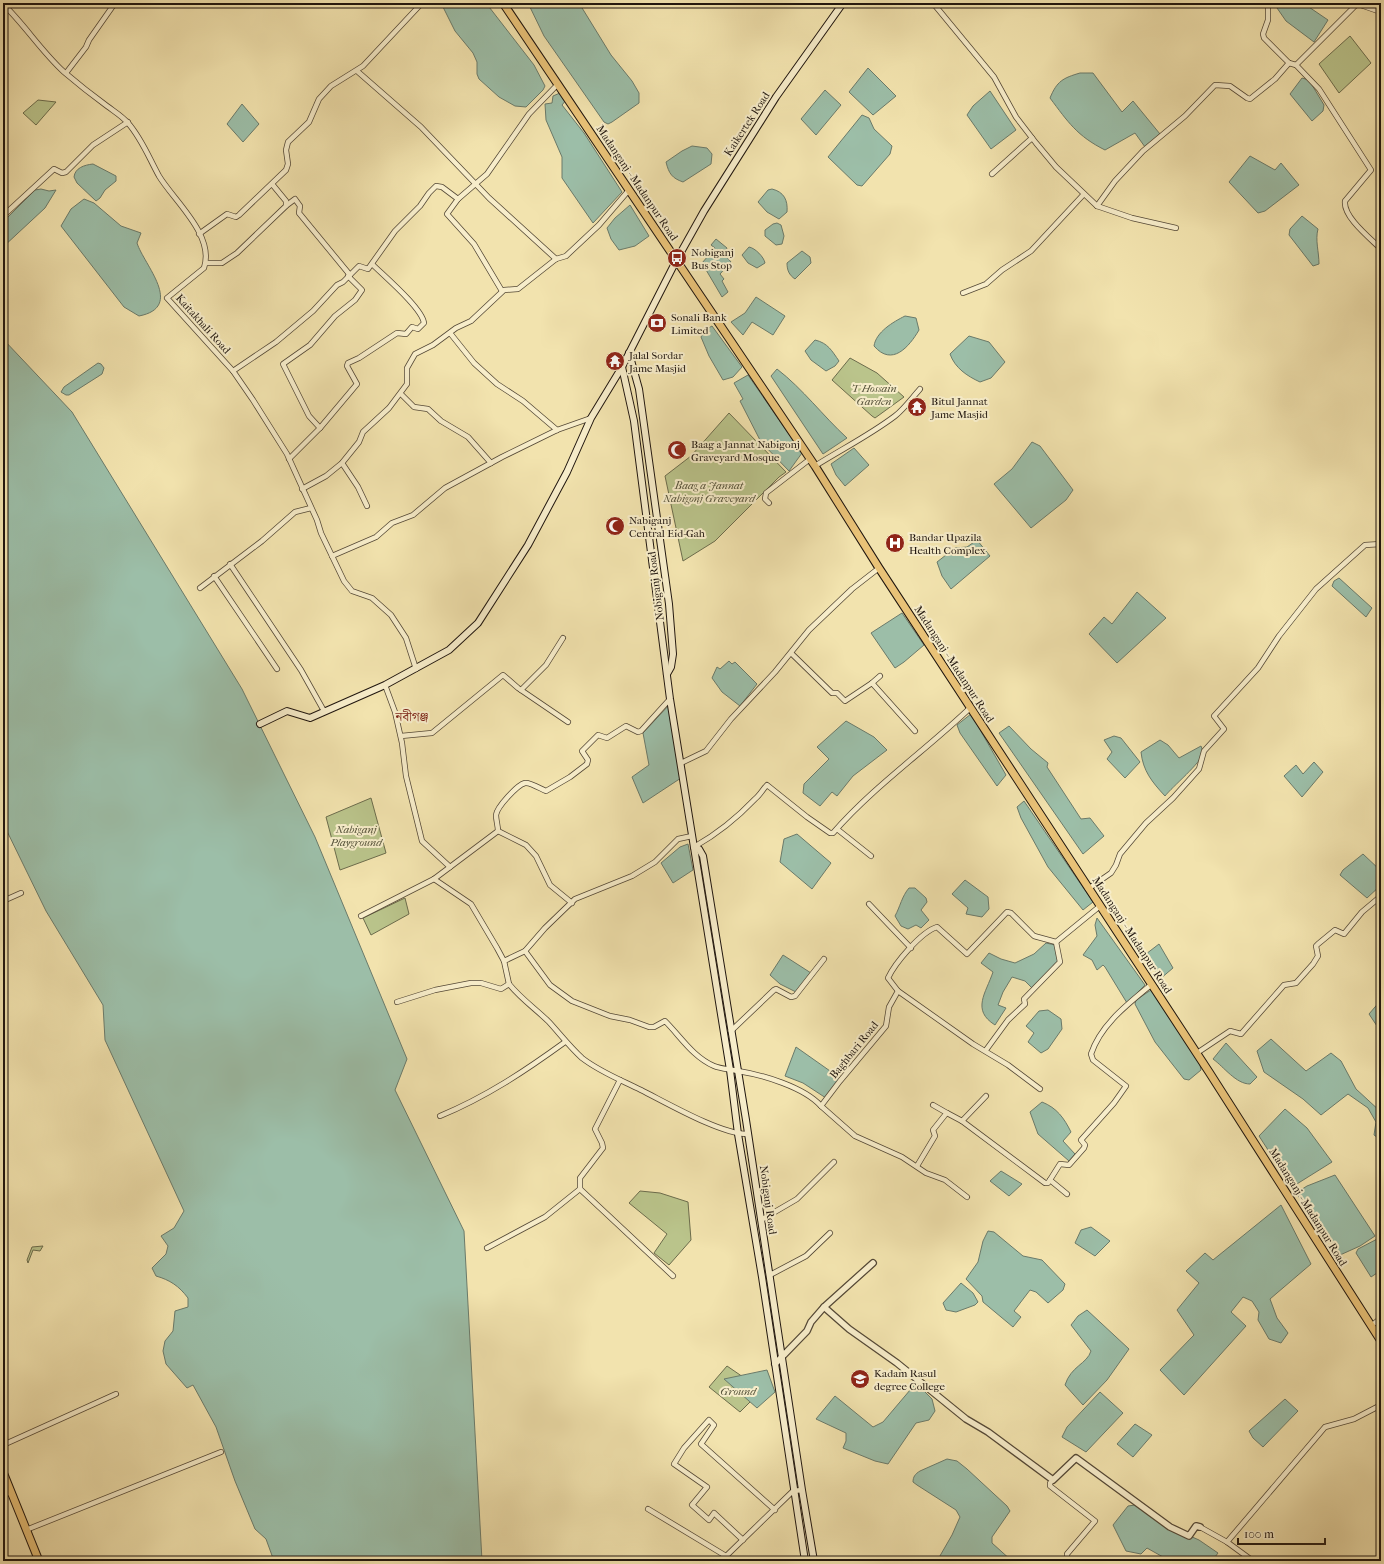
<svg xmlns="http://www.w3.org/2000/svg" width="1384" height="1564" viewBox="0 0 1384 1564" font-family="'IM FELL French Canon','Noto Serif Bengali',serif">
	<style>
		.green { fill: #bac48b; stroke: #6c6c4c }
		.water { fill: #9cbea8; stroke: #6a7a6a }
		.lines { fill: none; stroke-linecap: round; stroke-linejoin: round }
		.minor-casing { stroke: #544836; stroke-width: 6 }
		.tertiary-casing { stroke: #544836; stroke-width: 8 }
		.secondary-casing { stroke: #1f150e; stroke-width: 8 }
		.primary-casing { stroke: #1f150e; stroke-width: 9 }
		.minor { stroke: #f7edca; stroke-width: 4.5 }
		.tertiary { stroke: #f7edca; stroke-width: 5.5 }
		.secondary { stroke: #f7edca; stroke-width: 6 }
		.primary { stroke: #e9c277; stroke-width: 7 }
		.labels { text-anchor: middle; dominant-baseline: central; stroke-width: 4; stroke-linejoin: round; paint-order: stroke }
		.street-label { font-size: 11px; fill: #1f150e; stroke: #f7edca }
		.poi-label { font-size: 11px; fill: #1f150e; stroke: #f7edca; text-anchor: start }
		.park-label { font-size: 11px; font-style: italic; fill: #55523a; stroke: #f7edca }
		.quarter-label { font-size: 13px; fill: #7a1f14; stroke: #f7edca }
	</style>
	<rect width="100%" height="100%" fill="#f2e3ae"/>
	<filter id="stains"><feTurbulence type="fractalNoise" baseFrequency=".005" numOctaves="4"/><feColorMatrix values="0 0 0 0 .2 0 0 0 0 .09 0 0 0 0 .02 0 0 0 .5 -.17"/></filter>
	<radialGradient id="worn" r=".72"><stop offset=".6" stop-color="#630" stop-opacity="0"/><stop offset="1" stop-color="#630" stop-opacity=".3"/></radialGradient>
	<g class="green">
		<path d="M1350 36 1371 63 1339 93 1319 64Z"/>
		<path d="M38 100 56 102 36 125 23 113Z"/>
		<path d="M850 358 877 373 904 397 875 418 872 416 832 380Z"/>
		<path d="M729 413 786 472 779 477 715 541 683 561 665 476 691 456Z"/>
		<path d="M371 798 386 853 340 870 326 817Z"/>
		<path d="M405 898 409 914 371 935 363 918Z"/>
		<path d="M640 1191 660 1193 688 1202 691 1240 669 1265 654 1253 667 1234 629 1203Z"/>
		<path d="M43 1246 40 1251 33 1250 28 1263 27 1260 32 1247Z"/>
		<path d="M727 1366 762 1390 740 1412 709 1387Z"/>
	</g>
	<g class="water">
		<path d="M441 3H486L534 65 545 86 543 90 526 107 515 106 499 97 479 79 477 74V62L473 53 455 31Z"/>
		<path d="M528 3H579L611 55 632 81 639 93V103L612 122 608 124 604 122 544 36Z"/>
		<path d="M1278 3H1303L1328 20 1314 42 1286 21 1277 8Z"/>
		<path d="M868 68 896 96 873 115 849 92Z"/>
		<path d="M1080 73H1093L1122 112 1133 101 1160 134 1145 147 1135 133 1105 150C1077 136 1068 122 1050 98 1057 81 1063 78 1080 73Z"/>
		<path d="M1302 78 1309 80 1324 105 1323 111 1312 121 1290 94Z"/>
		<path d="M825 90 841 105 816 135 801 119Z"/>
		<path d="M990 91 1016 130 991 149 967 115 973 106Z"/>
		<path d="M560 93 566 100 562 105 584 133 622 192 593 223 562 178V157L546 120 545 104 552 103 553 96Z"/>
		<path d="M242 104 259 124 243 142 227 124Z"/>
		<path d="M862 115 869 118 874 129 892 146 890 154 862 186 857 185 828 157Z"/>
		<path d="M692 146 707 148 712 154 711 164 683 182C672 178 669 174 666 162L682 151Z"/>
		<path d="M1250 156 1275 170 1281 163 1299 185 1265 211 1258 213 1229 182Z"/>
		<path d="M93 164 116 176V181L105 190 100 198 96 201 77 183 74 177C75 168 84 165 93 164Z"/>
		<path d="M41 189 49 191 56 190 45 208 3 247V222L35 190Z"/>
		<path d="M772 189C784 192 788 200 787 212L779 219 767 212 758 202 768 190Z"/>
		<path d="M84 199 94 203 121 226 141 233 137 243C144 265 185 307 139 316L124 307 61 226 71 209Z"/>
		<path d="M630 205 649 236 635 246 619 250 611 239 607 228 615 218Z"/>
		<path d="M1302 216 1318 229C1315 240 1319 252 1319 264L1313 266 1289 235 1290 229Z"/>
		<path d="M777 223 781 225 784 236 782 244 776 245 765 236V230L773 224Z"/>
		<path d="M716 239 727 248 724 254 731 262 720 274 724 279 722 281 728 292 722 297 702 263 715 248 711 245Z"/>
		<path d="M749 247C755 248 764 257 765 263L757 268 748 263 742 255Z"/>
		<path d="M802 251 810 257 811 263 795 279C789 275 787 270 787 263Z"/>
		<path d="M756 297 785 316 773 335 752 322 743 335 731 322 745 313Z"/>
		<path d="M905 316 916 318 919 330C909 347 892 367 874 346 876 332 893 322 905 316Z"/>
		<path d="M712 326 742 367 733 377 723 380 709 356 701 337 705 330Z"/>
		<path d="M969 336 989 342 1005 362 991 378 980 382C967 376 955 368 950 354Z"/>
		<path d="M3 339 72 412 242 689 315 837 407 1059 395 1090 464 1231 482 1561H274L266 1539 255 1529 235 1481 216 1427 193 1385 187 1388 166 1364 163 1351 165 1341 173 1331 175 1311 188 1307V1298C179 1286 170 1280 156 1276L152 1268 166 1254 168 1246 161 1236 174 1228 184 1211 105 1040 103 1005 46 911 3 823Z"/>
		<path d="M815 340C828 343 832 351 839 361L835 366 826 371 811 360 805 351Z"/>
		<path d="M98 363 101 364 104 368 102 374 69 395H66L61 392 64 387Z"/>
		<path d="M777 369C803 389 823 416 847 438L823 454 771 376Z"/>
		<path d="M748 375 802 453 789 471 761 442 740 401 743 399 734 383Z"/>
		<path d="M1032 442 1040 446 1073 490 1066 500 1031 528 994 484 1012 469Z"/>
		<path d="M854 448 869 465 845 486 836 475 831 464Z"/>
		<path d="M977 540 990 556 951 589 942 576 937 562 955 548 967 547Z"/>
		<path d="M1339 578 1372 608 1366 617 1332 586 1334 581Z"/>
		<path d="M1137 592 1166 618 1117 663 1089 634 1104 617 1112 624Z"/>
		<path d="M902 613 924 645 904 662 895 668 871 633Z"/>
		<path d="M729 661 732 664 735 662 757 684 740 706 722 692 712 678 717 667 720 669Z"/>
		<path d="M670 704 681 778 643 803 632 777 649 765 643 733Z"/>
		<path d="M971 714 1006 775 997 786 960 733 957 725Z"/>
		<path d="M846 721 874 737 887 750 853 776 837 796 832 792 820 806 803 793 804 784 829 759 817 747Z"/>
		<path d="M1009 726 1031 749 1048 763 1047 767 1081 819 1090 818 1104 836 1083 854 999 733Z"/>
		<path d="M1114 736 1121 738 1140 762 1125 778 1107 759 1112 752 1104 740Z"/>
		<path d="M1160 740 1168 745 1179 758 1201 746C1202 749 1203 751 1203 753 1202 762 1172 787 1165 796 1152 782 1143 771 1141 752Z"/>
		<path d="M1314 762 1323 772 1302 797 1284 776 1296 765 1303 774Z"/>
		<path d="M1024 801 1093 902 1083 910 1048 867 1021 818 1017 807Z"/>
		<path d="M797 834 831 863 812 889 780 862 784 839Z"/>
		<path d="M688 844 693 870 673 883 661 863 680 847Z"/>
		<path d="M1363 854 1381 871V885L1367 898 1340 875 1343 870Z"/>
		<path d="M965 880 988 897 989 909 982 917 966 914 968 908 952 894Z"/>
		<path d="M909 888H915L926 898 927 902 921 910 929 920 921 928 916 925 908 929 901 926 895 916C900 907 902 896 909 888Z"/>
		<path d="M1097 918 1145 985 1127 1003 1105 967 1103 965 1097 970 1092 960 1083 955 1097 936 1095 925Z"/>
		<path d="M1046 943 1055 945 1060 961 1032 988 1025 981 1012 977 1003 992 998 1005 1006 1008 995 1025C971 1010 986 993 993 972L981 963 989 953 1001 959 1015 963 1034 954Z"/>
		<path d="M1159 944 1173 968 1160 979 1146 954Z"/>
		<path d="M783 955 811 973 796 992 780 984 770 975Z"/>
		<path d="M1151 990 1155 994 1200 1065 1201 1070 1189 1080 1184 1079 1155 1042 1135 1004 1136 1000Z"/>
		<path d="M1381 1000V1028L1377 1026 1369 1014Z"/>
		<path d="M1048 1010 1061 1019 1062 1029 1048 1049 1041 1053 1028 1042 1034 1033 1026 1026 1039 1011Z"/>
		<path d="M1271 1039 1306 1071 1331 1053 1341 1061 1356 1089 1381 1112V1140L1374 1135 1376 1122 1368 1108 1348 1094 1321 1115 1303 1099 1264 1072 1257 1051Z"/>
		<path d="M1226 1043 1257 1077 1250 1084C1236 1084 1224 1067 1213 1059Z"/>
		<path d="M796 1047 840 1078 826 1098 803 1083 785 1076Z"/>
		<path d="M1042 1102C1057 1108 1064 1118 1071 1132L1063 1141 1075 1154 1069 1161 1038 1134 1030 1112Z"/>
		<path d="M1285 1109 1307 1128 1332 1162 1292 1187 1259 1136Z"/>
		<path d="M1001 1171 1022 1184 1009 1196 990 1181Z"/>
		<path d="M1335 1175 1375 1236 1360 1246 1340 1255 1296 1193 1307 1186Z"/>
		<path d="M1281 1205 1311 1264 1270 1299 1277 1318 1288 1333 1281 1343 1269 1339 1258 1320 1259 1312 1252 1301 1243 1297 1231 1312 1246 1326 1184 1395 1160 1370 1194 1335 1177 1310 1199 1283 1186 1271 1205 1253 1213 1260Z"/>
		<path d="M1091 1227 1110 1241 1095 1256 1075 1243 1081 1230Z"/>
		<path d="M988 1231 994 1232 1023 1256 1042 1260 1065 1284 1063 1290 1048 1303 1036 1292 1030 1290 1014 1311 1021 1317 1013 1327 983 1302 982 1296 966 1279 978 1262 983 1241Z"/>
		<path d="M1381 1237V1285L1377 1273 1371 1277 1356 1253 1358 1249Z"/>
		<path d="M961 1283 973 1293 978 1302 975 1305 956 1312 946 1310 943 1303Z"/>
		<path d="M1087 1310 1129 1349 1107 1380 1083 1405 1065 1385C1071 1366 1087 1364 1091 1351L1071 1325 1078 1316Z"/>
		<path d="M767 1370 775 1392 757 1408 724 1379Z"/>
		<path d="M916 1383 932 1399 935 1411 929 1420 916 1423 888 1464 875 1461 843 1448 846 1441V1433L816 1419 835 1396 873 1427 883 1422Z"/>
		<path d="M1100 1392 1123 1413 1086 1452 1062 1437 1067 1427Z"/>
		<path d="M1285 1399 1298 1411 1263 1447 1253 1438 1249 1431Z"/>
		<path d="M1135 1424 1152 1435 1133 1457 1117 1444Z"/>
		<path d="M947 1459 957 1461 967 1469 1007 1506 1010 1511 992 1537V1543L1012 1561H937L952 1535 960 1517 956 1510 917 1485 913 1482C913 1477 915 1474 920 1471Z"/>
		<path d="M1142 1504 1174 1529 1199 1540 1218 1553 1212 1561H1170L1147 1548 1141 1554 1126 1551 1113 1525 1128 1506Z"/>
	</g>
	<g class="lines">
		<g class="minor-casing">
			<g id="minor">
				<path d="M933 3 994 77 1016 117 1036 143 1056 167 1097 206 1132 218 1176 228"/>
				<path d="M1268 3V20L1263 34 1264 38 1289 63 1296 65 1319 89 1371 170 1345 201C1343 217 1370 238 1381 249"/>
				<path d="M1355 3 1381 12"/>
				<path d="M3 4C25 25 41 51 64 72 78 84 92 95 107 106 115 112 122 116 128 123 142 139 149 158 159 176 174 201 215 235 204 268L167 298 233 371 253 400 287 454 317 520 321 533 344 581 352 591 372 598 391 615 406 638 416 669"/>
				<path d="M1296 65 1357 4"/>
				<path d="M357 71 421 127 489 198 556 259"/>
				<path d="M66 73 86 47 89 40 115 3"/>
				<path d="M992 174 1032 138"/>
				<path d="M458 199 447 214 474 244 502 291"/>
				<path d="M287 205 295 199 300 206 299 213 350 275"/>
				<path d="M1097 206 1115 181 1143 151 1185 116 1215 85 1230 86 1247 98 1250 99 1275 79 1289 63"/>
				<path d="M3 216 54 169 62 173 66 172 93 145 128 122"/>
				<path d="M199 234 227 214 236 217 239 215 286 170 288 164 286 150 288 142 309 122 319 99 331 86 363 66 422 3"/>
				<path d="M206 263H222L237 253 286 206V201L272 184"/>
				<path d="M963 293 986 284 1002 270 1031 251 1084 194"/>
				<path d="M450 333 474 363 497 384 523 401 557 430"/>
				<path d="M233 371 276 342 313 311 337 285 343 282 359 266 368 269 395 231 420 206 429 193 436 186 442 187 458 199 487 174 529 114 558 84"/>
				<path d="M401 394 414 407 428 409 441 421 468 437 491 463"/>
				<path d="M320 428 309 416 283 364 310 345 335 316 355 300 362 290 348 276"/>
				<path d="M289 459 320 428 357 384 347 366 348 363 359 358 397 333 406 334 412 327 418 329 424 323C422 308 384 276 372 264"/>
				<path d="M342 463 358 487 367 506"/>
				<path d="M815 466C842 449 870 435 895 416 904 409 912 398 920 389"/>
				<path d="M302 489 326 476 342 463 359 442 363 432 389 408 407 384V368L415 354 433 345 456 328 471 321 504 290 518 289 556 259 566 256 599 225 629 190"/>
				<path d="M769 503 765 499 766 493 810 459"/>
				<path d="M332 556 376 537 392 523 413 515 445 488 502 457 557 430 591 418"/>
				<path d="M230 564 301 670 324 711"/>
				<path d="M214 576 277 669"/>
				<path d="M200 588 262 541 295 512 311 508"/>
				<path d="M791 653 832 693H837L845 701 872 683 915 731"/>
				<path d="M872 683 880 676"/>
				<path d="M385 685 395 712 402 743 406 776 422 841 450 867"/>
				<path d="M521 690 546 665 563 638"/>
				<path d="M401 736 432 733 503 675 518 688 568 722"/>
				<path d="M681 763 706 751 731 719 775 672 809 630 852 589 879 568"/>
				<path d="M837 829 871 856"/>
				<path d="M498 831 526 845 536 856 550 885 572 903"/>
				<path d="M694 847C717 834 737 818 755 799 760 795 763 789 767 785L807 817 830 833H833C874 786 925 751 970 708"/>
				<path d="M434 879 471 904 497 948 504 961 509 984"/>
				<path d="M1088 889 1111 873 1116 865 1120 854 1146 823 1173 798 1199 769 1204 751 1224 729 1214 716 1258 668 1279 636 1316 589 1365 545 1381 544"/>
				<path d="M3 901 21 893"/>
				<path d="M869 904 911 948"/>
				<path d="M361 916 434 879 498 831C498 826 496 820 496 815 497 807 517 785 525 783 530 782 541 789 546 791L570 777 587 764 588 760 582 751 598 735 607 738 626 726 638 732 641 731 670 699"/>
				<path d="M525 951 550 985 572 1001 610 1016 630 1020 649 1027H654L665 1021C681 1037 693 1057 714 1066 721 1069 730 1069 738 1071 763 1075 804 1087 821 1106L840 1081 886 1026 889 1007 898 991 888 978C895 963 921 932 937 927L967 954 1007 912 1011 913 1034 936 1056 942 1100 906"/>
				<path d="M504 961 525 951 545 928 575 899 632 876 655 862 678 839 692 836"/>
				<path d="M898 991 973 1044 1008 1065 1040 1089"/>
				<path d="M397 1002 435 990 471 983H481L501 989 509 984C521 999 536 1009 549 1022 560 1034 570 1047 582 1058 600 1072 621 1080 641 1090 667 1103 722 1135 748 1134"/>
				<path d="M731 1031 774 990 776 989 791 997 795 996 824 959"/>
				<path d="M986 1050 1008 1020 1025 1004 1024 999 1060 962 1056 942"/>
				<path d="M1197 1053 1230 1031 1241 1034 1284 985 1296 983 1313 964 1318 956 1316 946 1318 944 1335 930 1344 934 1362 912 1381 896"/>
				<path d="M933 1105 947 1113"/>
				<path d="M821 1106 855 1136 902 1157 926 1173 945 1180 967 1197"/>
				<path d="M440 1116C486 1097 525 1071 565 1042"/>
				<path d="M962 1121 1045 1183H1048L1060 1164 1069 1165 1084 1148 1085 1145 1081 1140 1114 1103 1126 1086 1093 1060 1091 1054C1101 1024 1128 1004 1152 984"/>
				<path d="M917 1166 935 1136 933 1130 945 1115 947 1113 962 1121 986 1096"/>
				<path d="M1050 1180 1067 1194"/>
				<path d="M580 1189 673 1276"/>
				<path d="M761 1220 797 1199 834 1162"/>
				<path d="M487 1248 545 1217 580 1189V1178L603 1148 602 1143 595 1129 620 1080"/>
				<path d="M770 1275 806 1256 830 1233"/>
				<path d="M1371 1326 1381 1318"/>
				<path d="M3 1445 116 1394"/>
				<path d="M1053 1480 1050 1483V1486L1095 1521 1067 1554V1557L1072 1561"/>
				<path d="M3 1498 10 1490"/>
				<path d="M648 1509 726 1556"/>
				<path d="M1200 1527 1227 1542 1253 1561"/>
				<path d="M26 1530 221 1452"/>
				<path d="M743 1540 714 1513 709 1520 692 1505 707 1487 674 1464 684 1448 709 1420 714 1425 701 1444 775 1510"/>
				<path d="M1227 1542 1325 1427 1354 1419 1381 1405"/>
				<path d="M721 1561 793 1491 802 1490"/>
			</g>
		</g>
		<g class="tertiary-casing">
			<g id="tertiary">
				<path d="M824 1307 849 1329 897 1363 966 1419 988 1432 1053 1480 1076 1458 1170 1527 1189 1536 1196 1526 1200 1527"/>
				<path d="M775 1364 807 1331 811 1322 824 1307 873 1263"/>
			</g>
		</g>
		<g class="secondary-casing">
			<g id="secondary">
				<path d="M629 353 639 389 669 604 673 654 671 667 667 674"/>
				<path d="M622 367 634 421 670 699 730 1070 738 1134 762 1277 805 1561"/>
				<path d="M260 724 287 711 310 718 385 685 449 650 478 623 528 545 567 472 591 418 622 367 676 261 704 211 776 97 843 3"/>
				<path d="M694 847 699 849 703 856 746 1120 802 1490 814 1561"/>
			</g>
		</g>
		<g class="primary-casing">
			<g id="primary">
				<path d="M503 3 815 466 879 568 1209 1072 1381 1341"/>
				<path d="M3 1472 39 1561"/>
			</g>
		</g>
		<use href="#minor" class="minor"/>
		<use href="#tertiary" class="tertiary"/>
		<use href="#secondary" class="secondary"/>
		<use href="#primary" class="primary"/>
	</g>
	<defs>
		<g id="bus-disc" transform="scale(1)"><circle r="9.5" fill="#8f2418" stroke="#f7edca"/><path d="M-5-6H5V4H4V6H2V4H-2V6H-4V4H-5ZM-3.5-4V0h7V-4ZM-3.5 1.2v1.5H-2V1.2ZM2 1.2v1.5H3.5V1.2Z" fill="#fff"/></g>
		<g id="bank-disc" transform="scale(1)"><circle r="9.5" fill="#8f2418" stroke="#f7edca"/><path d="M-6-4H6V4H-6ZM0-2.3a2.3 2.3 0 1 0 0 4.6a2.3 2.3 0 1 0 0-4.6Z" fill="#fff"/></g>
		<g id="temple-disc" transform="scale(1)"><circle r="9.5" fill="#8f2418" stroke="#f7edca"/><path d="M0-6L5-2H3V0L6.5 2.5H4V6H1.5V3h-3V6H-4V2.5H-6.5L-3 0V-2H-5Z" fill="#fff"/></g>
		<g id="mosque-disc" transform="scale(1)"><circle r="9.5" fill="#8f2418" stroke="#f7edca"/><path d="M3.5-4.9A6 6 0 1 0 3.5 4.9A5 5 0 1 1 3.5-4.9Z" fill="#fff"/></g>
		<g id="hospital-disc" transform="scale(1)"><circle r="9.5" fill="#8f2418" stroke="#f7edca"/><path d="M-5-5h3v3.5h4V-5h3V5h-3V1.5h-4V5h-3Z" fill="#fff"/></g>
		<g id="university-disc" transform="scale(1)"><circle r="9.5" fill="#8f2418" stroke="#f7edca"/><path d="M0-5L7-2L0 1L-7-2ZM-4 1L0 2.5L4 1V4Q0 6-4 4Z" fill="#fff"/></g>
	</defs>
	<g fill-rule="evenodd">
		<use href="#bus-disc" x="677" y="258"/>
		<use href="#bank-disc" x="657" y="323"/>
		<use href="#temple-disc" x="615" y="361"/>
		<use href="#temple-disc" x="917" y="407"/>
		<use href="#mosque-disc" x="677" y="450"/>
		<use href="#mosque-disc" x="615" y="526"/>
		<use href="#hospital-disc" x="895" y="543"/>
		<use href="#university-disc" x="860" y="1379"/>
	</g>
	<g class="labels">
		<g class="street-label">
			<text transform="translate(747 124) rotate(-57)">Kaikertek Road</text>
			<text transform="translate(637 183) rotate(56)">Madanganj - Madanpur Road</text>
			<text transform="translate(203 324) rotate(48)">Kaitakhali Road</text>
			<text transform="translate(656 586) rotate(-97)">Nobiganj Road</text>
			<text transform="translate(954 664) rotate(57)">Madanganj - Madanpur Road</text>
			<text transform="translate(1132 935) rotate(57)">Madanganj - Madanpur Road</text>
			<text transform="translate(854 1050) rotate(-51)">Baghbari Road</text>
			<text transform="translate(768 1200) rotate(82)">Nobiganj Road</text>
			<text transform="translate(1308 1207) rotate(58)">Madanganj - Madanpur Road</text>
		</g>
		<g class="poi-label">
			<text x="691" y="252">Nobiganj<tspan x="691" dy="13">Bus Stop</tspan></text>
			<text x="671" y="317">Sonali Bank<tspan x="671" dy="13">Limited</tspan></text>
			<text x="629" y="355">Jalal Sordar<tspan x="629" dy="13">Jame Masjid</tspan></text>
			<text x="931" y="401">Bitul Jannat<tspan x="931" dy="13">Jame Masjid</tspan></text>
			<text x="691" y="444">Baag a Jannat Nabigonj<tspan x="691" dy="13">Graveyard Mosque</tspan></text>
			<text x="629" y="520">Nabiganj<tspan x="629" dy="13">Central Eid-Gah</tspan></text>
			<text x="909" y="537">Bandar Upazila<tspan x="909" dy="13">Health Complex</tspan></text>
			<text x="874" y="1373">Kadam Rasul<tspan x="874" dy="13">degree College</tspan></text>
		</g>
		<g class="park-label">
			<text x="874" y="388">T Hossain<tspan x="874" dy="13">Garden</tspan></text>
			<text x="709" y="485">Baag a Jannat<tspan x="709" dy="13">Nabigonj Graveyard</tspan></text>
			<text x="356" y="829">Nabiganj<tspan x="356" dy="13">Playground</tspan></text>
			<text x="738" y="1391">Ground</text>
		</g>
		<g class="quarter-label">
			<text x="412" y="716">নবীগঞ্জ</text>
		</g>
	</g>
	<rect width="1384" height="1564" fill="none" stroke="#f2e3ae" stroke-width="16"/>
	<rect x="4" y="4" width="1376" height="1556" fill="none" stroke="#1f150e" stroke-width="2"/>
	<rect x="8" y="8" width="1368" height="1548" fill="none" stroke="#1f150e"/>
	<path d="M1238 1538v6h87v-6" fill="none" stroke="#1f150e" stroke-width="2"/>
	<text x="1244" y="1538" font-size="12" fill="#1f150e" stroke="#f7edca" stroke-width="3" paint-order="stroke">100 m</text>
	<rect width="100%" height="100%" filter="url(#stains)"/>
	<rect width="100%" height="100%" fill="url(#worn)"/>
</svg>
